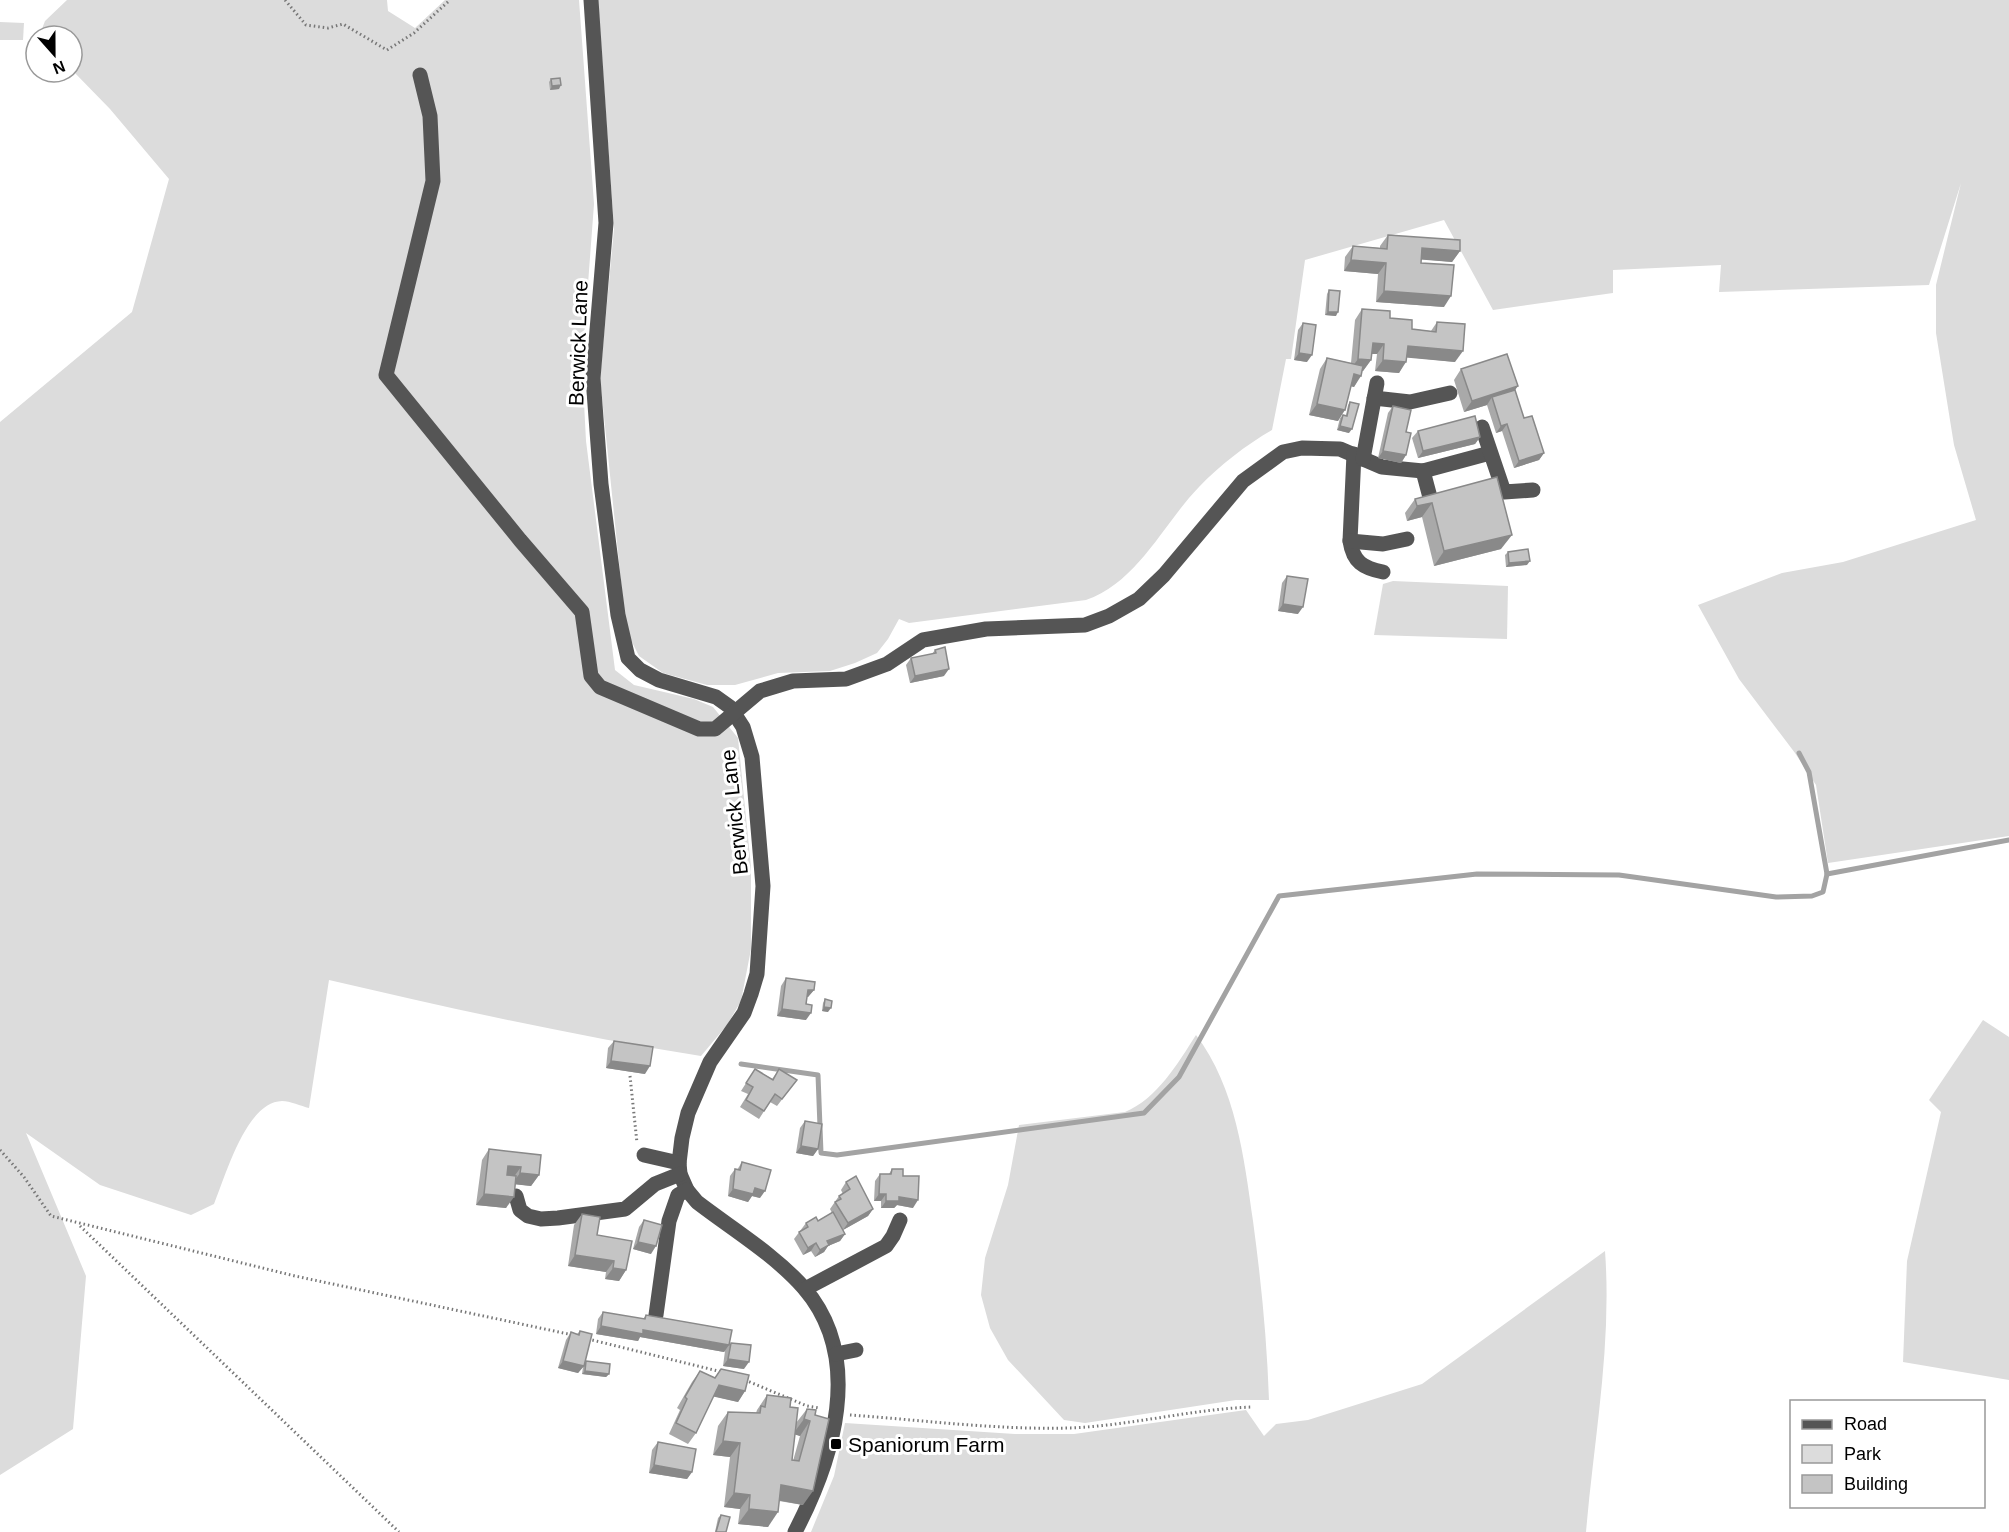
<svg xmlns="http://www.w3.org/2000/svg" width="2009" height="1532" viewBox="0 0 2009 1532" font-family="Arial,sans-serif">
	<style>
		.green { fill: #dcdcdc }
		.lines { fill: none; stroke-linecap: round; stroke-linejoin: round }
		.stream { stroke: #a3a3a3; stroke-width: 5 }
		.path { stroke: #777; stroke-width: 3; stroke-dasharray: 1.5 3; stroke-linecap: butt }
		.minor { stroke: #555; stroke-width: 15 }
		.wall { fill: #a9a9a9; fill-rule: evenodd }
		.shaded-wall { fill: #898989 }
		.building { fill: #c4c4c4; stroke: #898989; stroke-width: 1.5 }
		.poi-dot { fill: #000; stroke: #fff; stroke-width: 2 }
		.labels { text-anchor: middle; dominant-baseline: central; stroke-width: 6; stroke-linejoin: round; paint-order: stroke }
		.street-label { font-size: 21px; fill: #000; stroke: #fff }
		.poi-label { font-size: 21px; fill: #000; stroke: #fff; text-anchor: start }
	</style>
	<rect width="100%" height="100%" fill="#fff"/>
	<g class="green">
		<path d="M67 0H387L388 11 415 28 445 0H579L594 204 582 364 586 441 615 670 634 685 694 699 713 707 738 738 751 867V949L741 1001 727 1025 701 1056C576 1036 453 1009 329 980L309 1108C301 1106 290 1101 282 1101 246 1102 226 1175 214 1204L191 1215 100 1185 26 1133 86 1276 73 1429 0 1475V422L132 312 169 179 110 109 72 70V36L40 34 45 21Z"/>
		<path d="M598 0H2009V836L1828 863 1816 785 1795 753 1739 679 1698 605 1782 573 1843 562 1976 520 1954 445 1936 333V285L1961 183 1929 285 1719 292 1721 265 1613 270V293L1493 310 1444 220 1305 260 1291 359H1286L1272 430C1246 445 1220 465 1199 487 1163 524 1138 582 1086 600L909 623 899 619 888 639 877 653 855 663 830 671 778 673 735 685H707L663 673 639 656 626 630 600 378 614 229Z"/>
		<path d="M0 22 24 23 23 40H0Z"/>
		<path d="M1393 581 1508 586 1507 639 1374 635 1383 584Z"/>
		<path d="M1983 1020 2009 1037V1380L1903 1362 1907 1261 1941 1112 1929 1100Z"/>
		<path d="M1196 1035C1236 1088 1244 1157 1253 1221 1261 1280 1267 1340 1269 1400H1236L1085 1423 1064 1420 1008 1360 990 1328 981 1295 985 1258 1008 1185 1019 1125 1125 1112C1157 1099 1178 1063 1196 1035Z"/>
		<path d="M1605 1251C1612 1346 1594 1438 1586 1532H811L834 1476 845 1423 1015 1434H1074L1246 1410 1264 1436 1276 1424 1308 1420 1422 1384Z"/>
	</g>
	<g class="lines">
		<g class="stream">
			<path d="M1827 874 2009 840"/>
			<path d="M741 1064 818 1075 821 1153 837 1155 1144 1113 1179 1077 1279 896 1477 874 1619 875 1776 897 1812 896 1823 892 1827 874 1809 772 1799 753"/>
		</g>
		<g class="path">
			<path d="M285 0 306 25 328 28 343 24 387 50 414 33 450 0"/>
			<path d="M630 1076 637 1143"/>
			<path d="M0 1150 24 1177 51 1216 295 1276 573 1335"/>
			<path d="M80 1226 399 1532"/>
			<path d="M588 1339 722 1372"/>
			<path d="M745 1380 807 1406 820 1408"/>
			<path d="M850 1415C922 1420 996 1430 1068 1428 1130 1426 1191 1409 1253 1407"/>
		</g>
		<g class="minor">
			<path d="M591 0 606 223 593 378 601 484 618 615 628 658 640 670 659 680 716 697 730 707 743 727 752 757 763 886 757 974 751 994 744 1013 710 1062 688 1113 682 1138 679 1163 680 1174 687 1190 697 1202C732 1229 774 1254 804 1288 865 1359 833 1459 795 1532"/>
			<path d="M420 75 430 116 433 181 386 375 520 540 582 612 591 676 600 687 699 729H715L760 691 793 681 846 679 887 664 923 640 986 629 1085 625 1109 616 1139 599 1164 575 1243 481 1283 452 1302 448 1340 449 1382 467 1423 471 1490 453"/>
			<path d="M1374 398 1410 402 1450 393"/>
			<path d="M1482 427 1504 492 1533 490"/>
			<path d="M1354 454 1350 541C1353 562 1363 568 1383 572"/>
			<path d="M1363 459 1377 383"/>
			<path d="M1423 471 1431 501"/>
			<path d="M1350 541 1383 544 1407 539"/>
			<path d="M644 1155 679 1163"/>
			<path d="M516 1196 520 1210 528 1216 541 1219 558 1218 625 1209 655 1184 680 1174"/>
			<path d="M805 1289 886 1246 893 1236 900 1220"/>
			<path d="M656 1315 669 1221 678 1195 687 1190"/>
			<path d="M836 1354 856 1350"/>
		</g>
	</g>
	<g class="wall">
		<path d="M551 79 559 89 550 90 549 82Z"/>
		<path d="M1388 235 1460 251 1452 262 1421 259V263L1444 307 1376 302 1378 274 1344 271 1345 257 1353 246 1380 248V246Z"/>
		<path d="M1329 290 1336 316 1325 315 1327 294Z"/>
		<path d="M1362 309 1390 318 1412 329 1431 331 1437 322 1455 362 1407 357 1399 373 1375 371 1377 354H1372L1371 360 1363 371H1362L1354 387 1351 386 1338 421 1309 415 1320 369 1327 358 1351 363 1355 320Z"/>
		<path d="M1303 323 1307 362 1294 360 1298 330Z"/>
		<path d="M1461 369 1515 390 1524 418 1544 453 1539 460 1514 468 1502 431 1496 433 1487 405 1464 412 1454 380Z"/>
		<path d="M1350 402 1349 433 1337 430 1340 418 1343 415H1346L1348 405Z"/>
		<path d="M1393 406 1406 432V455L1401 463 1378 458 1388 413Z"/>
		<path d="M1418 431 1480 437 1475 444 1418 458 1412 438Z"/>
		<path d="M1497 477 1501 549 1434 566 1422 517 1407 521 1405 513 1415 499Z"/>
		<path d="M1508 552 1527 565 1506 567 1505 555Z"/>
		<path d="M1287 576 1298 614 1278 611 1282 583Z"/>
		<path d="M935 650 944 676 910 683 906 665 911 658 932 654Z"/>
		<path d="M786 978 814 990 808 997H807L806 1020 777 1016 781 986Z"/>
		<path d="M825 999 828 1012 822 1011 823 1003Z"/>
		<path d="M614 1041 645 1074 606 1068 608 1048Z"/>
		<path d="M755 1069 772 1079 779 1069 797 1080 777 1106 770 1102 759 1119 740 1107 748 1094 741 1091Z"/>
		<path d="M805 1121 818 1149 813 1156 796 1153 800 1128Z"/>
		<path d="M489 1149 539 1175 531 1186 515 1184 506 1208 476 1205 482 1160Z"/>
		<path d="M742 1162 760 1198 752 1196 748 1202 728 1196 730 1176 735 1169 737 1170Z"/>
		<path d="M892 1169 903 1176 913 1208 897 1205 894 1208H881V1201H874L875 1181 880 1174H889Z"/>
		<path d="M846 1182 873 1209 868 1216 843 1230 845 1234 840 1241 828 1246 824 1252 815 1257 811 1251 803 1255 794 1239 806 1223 818 1221 832 1213 830 1209 839 1196 843 1194 841 1190Z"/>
		<path d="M582 1214 597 1235 626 1270 619 1281 605 1279 606 1272 568 1266 574 1225Z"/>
		<path d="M644 1220 651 1254 633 1249 639 1227Z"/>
		<path d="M603 1312 643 1319 646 1315 730 1344 744 1369 723 1366 725 1351 724 1352 640 1337 638 1341 596 1334 598 1319Z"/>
		<path d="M580 1331 584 1364 586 1361 609 1374 606 1377 582 1374 583 1367 578 1373 558 1368 566 1340 571 1332 577 1334Z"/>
		<path d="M721 1369 745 1391 738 1402 713 1396 696 1433 688 1444 669 1434 680 1410 677 1408 692 1382 700 1371 715 1378Z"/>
		<path d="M767 1395 790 1407 796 1423 807 1409 816 1410 803 1505 779 1501 768 1527 738 1524 740 1509 724 1507 730 1457 713 1455 718 1426 728 1412 756 1413 757 1410ZM795 1434 800 1436 793 1461 792 1460Z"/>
		<path d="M658 1442 692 1472 687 1479 649 1473 652 1450Z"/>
		<path d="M721 1515 726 1532H715L718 1518Z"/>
	</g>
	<g class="shaded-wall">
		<path d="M561 85 559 89 550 90 552 86Z"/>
		<path d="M1422 248 1460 251 1452 262 1414 259Z"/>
		<path d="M1351 260 1386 263 1378 274 1344 271Z"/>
		<path d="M1384 291 1451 296 1444 307 1376 302Z"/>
		<path d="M1328 312H1338L1336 316 1325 315Z"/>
		<path d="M1373 343 1384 344 1377 354H1365Z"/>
		<path d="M1408 346 1463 351 1455 362 1400 357Z"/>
		<path d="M1299 353 1312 355 1307 362 1294 360Z"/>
		<path d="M1358 359 1371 360 1363 371 1350 370Z"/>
		<path d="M1383 360 1406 362 1399 373 1375 371Z"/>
		<path d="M1354 374 1361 376 1354 387 1346 385Z"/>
		<path d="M1518 386 1510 397H1492L1487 405 1464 412 1472 401Z"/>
		<path d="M1317 404 1345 410 1338 421 1309 415Z"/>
		<path d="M1507 424 1502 431 1496 433 1501 426Z"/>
		<path d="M1340 426 1352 429 1349 433 1337 430Z"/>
		<path d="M1480 437 1475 444 1418 458 1423 451Z"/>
		<path d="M1383 451 1406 455 1401 463 1378 458Z"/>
		<path d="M1544 453 1539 460 1514 468 1519 461Z"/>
		<path d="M1432 503 1422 517 1407 521 1417 506Z"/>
		<path d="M1512 535 1501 549 1434 566 1444 551Z"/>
		<path d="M1530 561 1527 565 1506 567 1509 563Z"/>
		<path d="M1283 604 1303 607 1298 614 1278 611Z"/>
		<path d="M949 669 944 676 910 683 915 676Z"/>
		<path d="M808 990H814L808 997H803Z"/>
		<path d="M824 1007 831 1008 828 1012 822 1011Z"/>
		<path d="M782 1009 811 1013 806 1020 777 1016Z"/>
		<path d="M611 1061 650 1066 645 1074 606 1068Z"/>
		<path d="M801 1146 818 1149 813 1156 796 1153Z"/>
		<path d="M508 1166 521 1167 513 1178 501 1177Z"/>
		<path d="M520 1173 539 1175 531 1186 512 1184Z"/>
		<path d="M755 1188 765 1191 760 1198 752 1196 748 1202 728 1196 733 1189Z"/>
		<path d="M484 1194 514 1197 506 1208 476 1205Z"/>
		<path d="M879 1194H886L881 1201H874Z"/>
		<path d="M899 1197 918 1200 913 1208 897 1205 894 1208H881L886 1201Z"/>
		<path d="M873 1209 868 1216 843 1230 848 1223Z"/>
		<path d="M845 1234 840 1241 828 1246 824 1252 815 1257 827 1241Z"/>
		<path d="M638 1242 656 1246 651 1254 633 1249Z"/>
		<path d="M816 1243 811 1251 803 1255 808 1248Z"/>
		<path d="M575 1255 614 1261 606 1272 568 1266Z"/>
		<path d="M613 1268 626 1270 619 1281 605 1279Z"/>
		<path d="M601 1326 643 1330 729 1345 724 1352 640 1337 638 1341 596 1334Z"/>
		<path d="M728 1359 749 1362 744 1369 723 1366Z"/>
		<path d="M563 1361 584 1366 578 1373 558 1368Z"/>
		<path d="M585 1371 609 1374 606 1377 582 1374Z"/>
		<path d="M719 1385 745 1391 738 1402 711 1396Z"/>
		<path d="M804 1419 810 1421 800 1436 793 1434Z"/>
		<path d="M723 1441 740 1443 730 1457 713 1455Z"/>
		<path d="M654 1465 692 1472 687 1479 649 1473Z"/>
		<path d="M781 1485 813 1491 803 1505 771 1499Z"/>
		<path d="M734 1493 750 1495 740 1509 724 1507Z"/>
		<path d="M749 1509 778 1512 768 1527 738 1524Z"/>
	</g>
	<g class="building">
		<path d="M560 78 561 85 552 86 551 79Z"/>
		<path d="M1388 235 1460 240V251L1422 248 1421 263 1454 265 1451 296 1384 291 1386 263 1351 260 1353 246 1387 249Z"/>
		<path d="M1329 290 1340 291 1338 312H1328Z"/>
		<path d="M1362 309 1390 311V318L1412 320V329L1436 332 1437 322 1465 324 1463 351 1408 346 1406 362 1383 360 1384 344 1373 343 1371 360 1358 359Z"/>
		<path d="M1303 323 1316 325 1312 355 1299 353Z"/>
		<path d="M1507 354 1518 386 1472 401 1461 369Z"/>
		<path d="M1327 358 1363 366 1361 376 1354 374 1345 410 1317 404Z"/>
		<path d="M1515 390 1524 418 1532 416 1544 453 1519 461 1507 424 1501 426 1492 397Z"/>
		<path d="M1350 402 1359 404 1352 429 1340 426 1343 415 1347 416Z"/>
		<path d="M1393 406 1411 410 1406 432 1411 433 1406 455 1383 451Z"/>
		<path d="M1475 416 1480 437 1423 451 1418 431Z"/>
		<path d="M1497 477 1512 535 1444 551 1432 503 1417 506 1415 499Z"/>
		<path d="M1528 549 1530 561 1509 563 1508 552Z"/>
		<path d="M1287 576 1308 579 1303 607 1283 604Z"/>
		<path d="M945 647 949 669 915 676 911 658 936 653 935 650Z"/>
		<path d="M786 978 815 982 814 990H808L806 1004 812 1005 811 1013 782 1009Z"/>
		<path d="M825 999 832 1001 831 1008 824 1007Z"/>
		<path d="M614 1041 653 1047 650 1066 611 1061Z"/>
		<path d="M755 1069 773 1080 779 1069 797 1080 782 1099 775 1094 764 1111 746 1100 753 1087 746 1083Z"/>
		<path d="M805 1121 822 1124 818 1149 801 1146Z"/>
		<path d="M489 1149 541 1155 539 1175 520 1173 521 1167 508 1166 507 1175 516 1176 514 1197 484 1194Z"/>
		<path d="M742 1162 771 1170 765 1191 755 1188 753 1194 733 1189 735 1169 740 1170Z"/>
		<path d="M892 1169H903V1176H919L918 1200 899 1197V1201H886V1194H879L880 1174H891Z"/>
		<path d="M856 1176 873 1209 848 1223 835 1202 841 1199 839 1196 850 1189 846 1182Z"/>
		<path d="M833 1212 845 1234 827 1241 829 1245 820 1250 816 1243 808 1248 799 1232 808 1227 806 1223 816 1217 818 1221Z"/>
		<path d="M582 1214 600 1217 597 1235 632 1241 626 1270 613 1268 614 1261 575 1255Z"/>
		<path d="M644 1220 662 1225 656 1246 638 1242Z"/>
		<path d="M603 1312 645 1319 646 1315 732 1330 729 1345 643 1330V1334L601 1326Z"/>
		<path d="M580 1331 592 1334 584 1366 563 1361 571 1332 579 1335Z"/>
		<path d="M731 1343 751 1345 749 1362 728 1359Z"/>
		<path d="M586 1361 610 1364 609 1374 585 1371Z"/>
		<path d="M721 1369 749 1375 745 1391 719 1385 696 1433 676 1423 687 1399 685 1397 700 1371 715 1378Z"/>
		<path d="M767 1395 791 1398 790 1407 798 1408 792 1460 799 1461 810 1421 804 1419 807 1409 816 1410 815 1415 829 1419 813 1491 781 1485 778 1512 749 1509 750 1495 734 1493 740 1443 723 1441 728 1412 760 1413 761 1406 765 1407Z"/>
		<path d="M658 1442 696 1449 692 1472 654 1465Z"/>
		<path d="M721 1515 730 1517 726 1532H716Z"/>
	</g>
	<rect class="poi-dot" x="830" y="1438" width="12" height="12" rx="3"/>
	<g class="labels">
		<g class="street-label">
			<text transform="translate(578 343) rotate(-88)">Berwick Lane</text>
			<text transform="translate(734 812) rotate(-96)">Berwick Lane</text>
		</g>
		<g class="poi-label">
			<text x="848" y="1444">Spaniorum Farm</text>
		</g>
	</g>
	<rect x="1790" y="1400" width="195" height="108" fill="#ffffff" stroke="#999999" stroke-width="1.5"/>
	<rect x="1802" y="1420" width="30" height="9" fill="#555555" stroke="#999999" stroke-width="1.5"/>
	<text x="1844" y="1430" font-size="18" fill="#000000">Road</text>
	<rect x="1802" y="1445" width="30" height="18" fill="#dcdcdc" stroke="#999999" stroke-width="1.5"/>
	<text x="1844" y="1460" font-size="18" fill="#000000">Park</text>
	<rect x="1802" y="1475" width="30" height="18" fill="#c4c4c4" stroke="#999999" stroke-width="1.5"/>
	<text x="1844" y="1490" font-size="18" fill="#000000">Building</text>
	<g transform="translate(54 54) rotate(159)"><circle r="28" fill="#ffffff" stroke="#999999" stroke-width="1.5"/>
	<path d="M0-4.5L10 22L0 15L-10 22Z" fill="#000000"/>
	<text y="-9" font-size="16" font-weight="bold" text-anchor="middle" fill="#000000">N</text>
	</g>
</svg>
